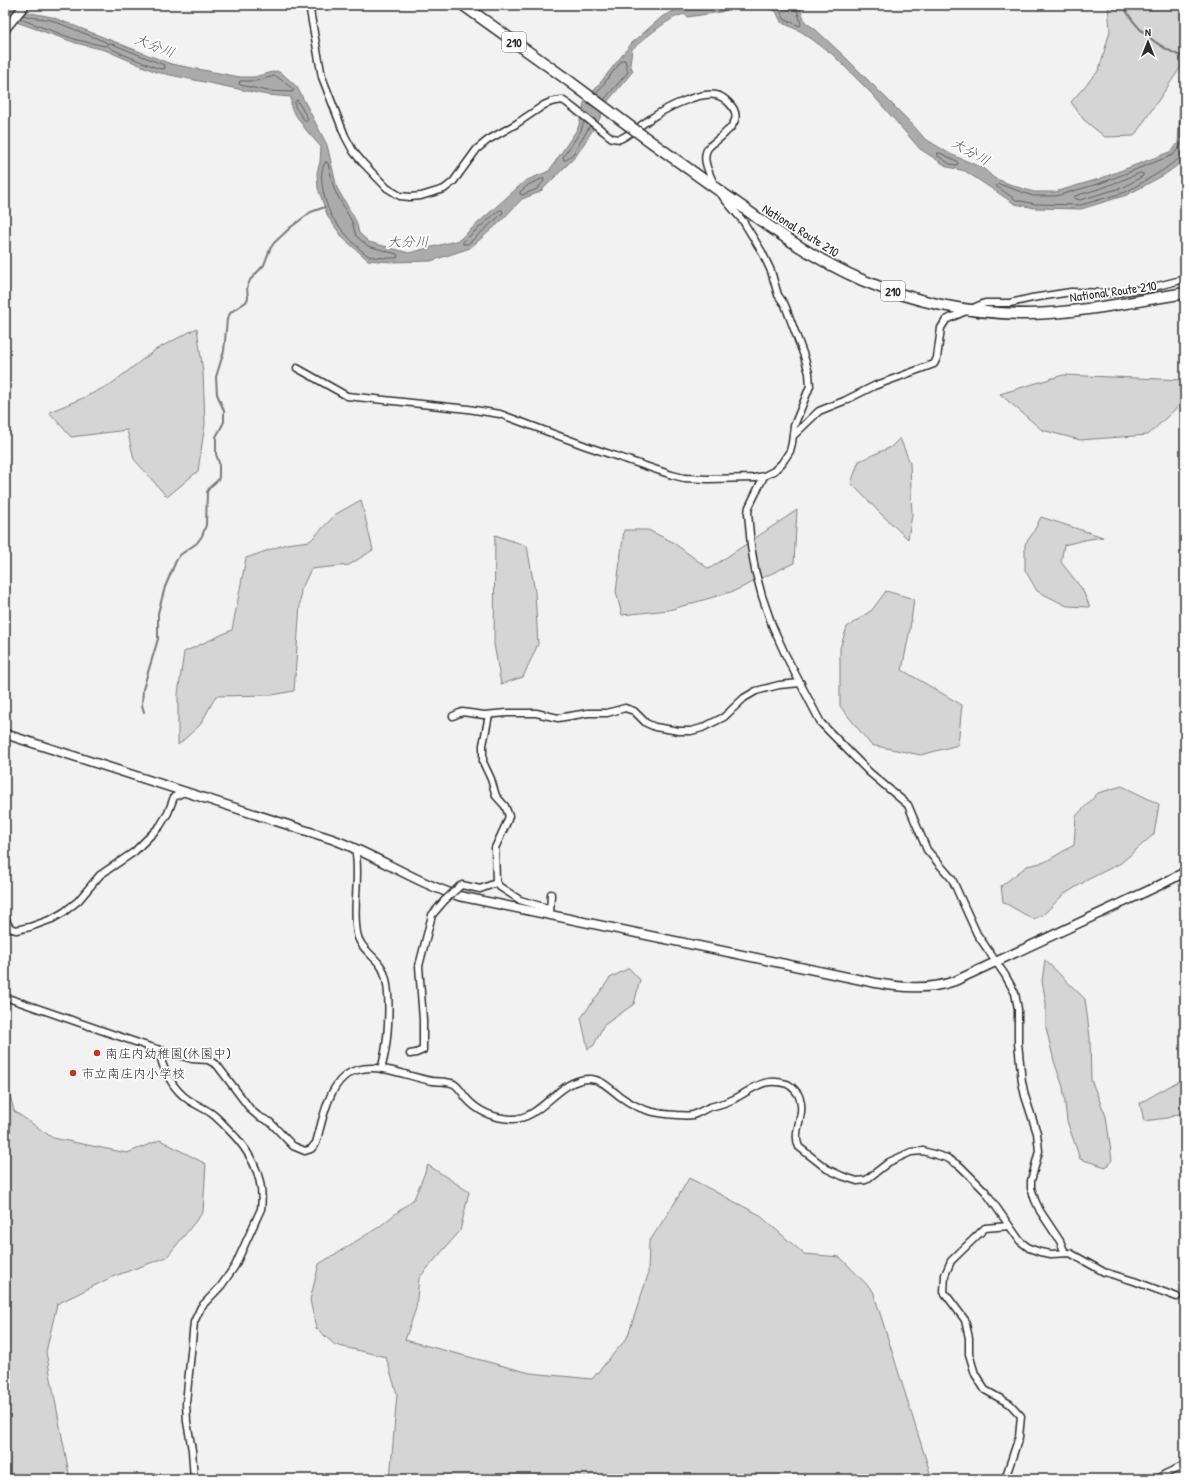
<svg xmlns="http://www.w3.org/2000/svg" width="1190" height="1484" viewBox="0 0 1190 1484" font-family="'Patrick Hand','Klee One',sans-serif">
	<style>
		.green { fill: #d5d5d5; stroke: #808080 }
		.water { fill: #ababab; stroke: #787878 }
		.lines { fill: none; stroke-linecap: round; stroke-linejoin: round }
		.shore { stroke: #5e5e5e; stroke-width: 1 }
		.stream { stroke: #787878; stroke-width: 2 }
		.minor-tunnel { stroke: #cacaca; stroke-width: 6; stroke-dasharray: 6 3; stroke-linecap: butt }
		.minor-casing { stroke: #2b2b2b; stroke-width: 9 }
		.tertiary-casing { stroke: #2b2b2b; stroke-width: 11 }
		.trunk-casing { stroke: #2b2b2b; stroke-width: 13 }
		.minor { stroke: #fff; stroke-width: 6 }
		.tertiary { stroke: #fff; stroke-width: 8 }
		.trunk { stroke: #fff; stroke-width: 10 }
		.minor-bridge-casing { stroke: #2b2b2b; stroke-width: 9; stroke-linecap: butt }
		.trunk-bridge-casing { stroke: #2b2b2b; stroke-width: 13; stroke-linecap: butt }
		.minor-bridge { stroke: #fff; stroke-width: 6 }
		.trunk-bridge { stroke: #fff; stroke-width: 10 }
		.poi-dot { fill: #c8321e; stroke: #fff; stroke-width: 1.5 }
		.labels { text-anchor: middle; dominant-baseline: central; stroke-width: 3.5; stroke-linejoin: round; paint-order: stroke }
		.shield { fill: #fff; stroke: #6b6b6b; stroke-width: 1 }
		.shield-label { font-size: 12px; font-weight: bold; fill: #2b2b2b }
		.street-label { font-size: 13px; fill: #2b2b2b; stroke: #fff }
		.poi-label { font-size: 13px; fill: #2b2b2b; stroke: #fff; text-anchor: start }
		.water-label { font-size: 14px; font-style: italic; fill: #585858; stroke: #fff }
	</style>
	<rect width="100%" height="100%" fill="#f2f2f2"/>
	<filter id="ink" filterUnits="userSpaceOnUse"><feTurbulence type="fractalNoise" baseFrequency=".025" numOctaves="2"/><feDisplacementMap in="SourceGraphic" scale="8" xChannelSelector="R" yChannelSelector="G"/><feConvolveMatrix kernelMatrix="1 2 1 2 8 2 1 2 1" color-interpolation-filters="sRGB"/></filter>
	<g filter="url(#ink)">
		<g class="green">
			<path d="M1108 5H1171L1174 7 1185 8V61L1134 136 1105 137 1084 120 1071 102 1099 70 1110 31Z"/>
			<path d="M197 328 203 372 205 424 198 471 167 497 134 459 127 430 71 437 49 412 83 398 111 384 155 350Z"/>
			<path d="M1063 375 1185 380V400L1148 435 1080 440 1042 430 1000 394Z"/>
			<path d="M900 438 910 463 912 515 908 539 880 513 851 483 859 461 891 447Z"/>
			<path d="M361 500 373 550 349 565 311 569 301 590 294 691 272 695 216 696 200 725 178 745V694L184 652 232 630 246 558 286 544 310 541 336 514Z"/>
			<path d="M797 510 794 563 734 591 669 610 622 615 616 592 624 530H648L671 541 709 569Z"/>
			<path d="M1041 517 1103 537 1084 540 1064 545 1061 562 1082 589 1090 607 1067 606 1037 591 1025 570V544L1033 533Z"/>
			<path d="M495 535 527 546 535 592 538 644 523 677 501 684 494 644Z"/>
			<path d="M886 591 914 599 910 629 902 670 962 705 958 745 921 755 871 745 840 706V648L847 627 872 610Z"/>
			<path d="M1122 786 1159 804 1154 834 1121 863 1089 879 1063 895 1043 915 1033 919 1003 902 1001 886 1027 866 1045 862 1074 845 1076 816 1098 793Z"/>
			<path d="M1045 960 1085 999 1090 1037 1091 1080 1106 1116 1112 1160 1106 1167 1080 1159 1067 1121 1063 1087 1054 1061 1046 1028V1003L1042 981Z"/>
			<path d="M629 968 640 980 634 1004 603 1026 594 1045 588 1049 581 1018 610 978Z"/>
			<path d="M5 1076 14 1111 53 1138 127 1153 160 1140 206 1164 203 1212 167 1257 112 1277 57 1304 46 1352 70 1479H5Z"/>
			<path d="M1185 1079V1112L1167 1118 1144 1121 1140 1103 1175 1083Z"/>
			<path d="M428 1165 469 1192 460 1231 419 1278 416 1308 405 1340 530 1373 592 1379 627 1338 648 1275 649 1242 674 1204 689 1178 758 1214 804 1254 840 1257 873 1291 932 1479H390L397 1394 386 1357 335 1345 316 1328 310 1300 319 1264 379 1227 414 1199Z"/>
		</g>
		<g class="water">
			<path d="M5 5H10L31 13 52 17 171 64 240 77H254L277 71 284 75 297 87 327 145 337 188 356 221 359 233 369 242 409 253 459 240 525 181 549 171 578 128 583 110 584 103 632 43 663 16 678 9 714 5H737L721 12 687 17 685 14C668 17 645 39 632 49L630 64 633 71 608 101 599 120 576 156 540 192 522 199 499 223 470 248 431 261 391 262 368 260 343 238 328 217 318 188 317 173 320 162 321 147 306 130 291 108V97L267 95 156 72 105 50 76 43 5 18Z"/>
			<path d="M759 5H790L800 7 805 22 815 29 845 57 912 124 924 138 950 154 983 168 994 178 1017 187 1034 192H1055L1099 179 1172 151 1178 143 1181 88 1185 80V160L1164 175 1127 195 1081 209 1035 208 1015 204 965 171 948 167 920 149 872 94 832 54 802 32 781 22 776 11Z"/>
		</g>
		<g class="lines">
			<g class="shore">
				<path d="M773 5 779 8 784 19 800 26 801 24 796 5"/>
				<path d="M20 19 77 40 105 46 107 45C113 52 146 63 157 68L163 69 165 68 164 65 110 43 108 44 106 42 51 20 30 17 23 15"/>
				<path d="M276 76 293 89V92L268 91 240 85 239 84 240 81H255Z"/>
				<path d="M1185 92 1182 144 1173 155 1101 183 1056 196H1033L999 184 996 186 1016 200 1035 204 1081 205 1126 192 1162 171 1181 157H1185"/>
				<path d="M596 94 622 60H625L628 72 604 100"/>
				<path d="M297 100 308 119 307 121H305L295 107V102Z"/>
				<path d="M584 121 581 131 563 157 564 160H566L573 154 590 126"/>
				<path d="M938 153H940L957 161 958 164 956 165 950 164 938 156Z"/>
				<path d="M326 162 328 163 334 189 352 222 356 236 368 246 397 254 398 256 397 258C391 258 375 258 369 256 359 251 337 225 331 215 325 203 316 172 326 162Z"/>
				<path d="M1141 173 1143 174V176L1124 187 1080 200 1074 198 1075 196 1102 188Z"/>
				<path d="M542 179H544V181L537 189 522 195 520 194V192L528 185Z"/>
				<path d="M500 210H502L503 213 468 244H463V242Z"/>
			</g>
			<g class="stream">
				<path d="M1123 5C1136 31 1158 47 1185 58"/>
				<path d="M144 712 142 705 143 689 158 639V613L165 587 176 561 180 555 197 543 202 536 206 525 207 492 210 487 218 480 219 477V463L216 454V437L224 422V411L217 394 216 377 224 351 227 319 231 312 246 302 248 298 247 288 250 280 264 265 270 249 274 243 291 227 311 212 325 207"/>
			</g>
			<path class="minor-tunnel" d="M1177 1297 1185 1300"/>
			<g class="minor-casing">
				<g id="minor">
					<path d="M309 5 322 77 345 136 353 151 363 163 387 188 400 196 410 197 421 196 444 189 453 182 477 149 488 140 516 124 544 105 551 102 562 100 567 103 612 138 620 139C632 133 642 124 653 117 668 107 699 92 716 95 722 96 726 100 729 103 734 108 737 113 735 120 733 125 730 129 726 132 721 138 715 141 710 146 699 156 710 175 715 186"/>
					<path d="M297 368 347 396 468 409 500 414 586 446 672 475 684 478 708 479 754 478 764 476 774 471 782 463 790 451 792 443 794 426 810 386 809 373 804 356 785 305 778 295 771 271 762 252 743 221 723 197"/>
					<path d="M793 436 819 411 844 401 874 386 934 364 937 358 941 328 946 320 952 317 985 303H1010L1032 298 1071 292 1115 293 1150 288 1185 279"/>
					<path d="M764 476 749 507 748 513 751 546 755 570 762 596 772 625 785 654 821 723 869 772 908 805 927 850 952 879 977 934 1005 975 1015 993 1018 1009V1043L1022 1082 1025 1096 1037 1133 1039 1151 1031 1181V1188L1035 1200 1040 1211 1060 1241 1065 1253"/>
					<path d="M489 715 483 745V762L491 779 496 796 505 806 509 816 507 822 495 848 496 882 500 887 520 900 547 908 550 911"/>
					<path d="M453 716 462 712 484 715 507 713H536L558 718 588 713H607L625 708 634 711 646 723 655 727 679 731H691L702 728 724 717 744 698 756 691 779 685 801 683"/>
					<path d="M355 848C361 876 352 905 357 933 359 947 372 954 380 965 394 983 388 1047 381 1069"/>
					<path d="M460 886 462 885 480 889 496 883"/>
					<path d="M550 914 551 894"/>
					<path d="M5 916C7 922 8 929 16 930L30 927 52 919 64 912 78 901 100 875 134 852 160 826 168 813 174 797 184 792"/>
					<path d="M5 997 150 1047 192 1059 208 1060 217 1065 251 1110 258 1116 270 1122 293 1146 305 1151 311 1149 316 1143C323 1119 329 1077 357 1070 382 1063 408 1077 432 1081 439 1082 447 1081 454 1084 459 1087 463 1094 466 1098 478 1112 493 1118 511 1119 542 1120 557 1080 588 1079 601 1078 611 1090 621 1097 639 1110 655 1114 677 1115 682 1115 688 1116 693 1115 699 1113 704 1109 710 1107 718 1105 726 1103 734 1099 752 1090 764 1076 787 1084 792 1086 795 1090 798 1094 808 1113 791 1130 799 1147L827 1169 842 1176 857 1181 866 1180 889 1162 911 1152 923 1151 947 1158 960 1166 985 1191 1020 1241 1029 1248 1040 1252 1051 1254 1070 1253 1104 1272 1134 1281 1177 1297"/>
					<path d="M159 1050C162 1069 173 1090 190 1101 197 1105 205 1109 211 1113 218 1118 223 1124 229 1130 251 1152 265 1178 261 1209L235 1266 221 1286 201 1307 194 1322 186 1403 187 1422 192 1450 194 1479"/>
					<path d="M410 1054 416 1053 423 1050V1020L419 966 432 915 444 901"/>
					<path d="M1005 1479 1019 1437 1021 1416 1010 1404 985 1390 975 1374 969 1354V1338L965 1320 944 1292 945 1275 951 1261 985 1228 1009 1226"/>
					<path d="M1157 1479 1165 1474 1185 1465"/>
				</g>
			</g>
			<g class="tertiary-casing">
				<g id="tertiary">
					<path d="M5 29 25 5"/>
					<path d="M5 734 332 839C376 855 414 882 459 896L876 983C903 988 929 990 955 981L1158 886 1185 872"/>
				</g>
			</g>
			<g class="trunk-casing">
				<g id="trunk">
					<path d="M463 5 565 78"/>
					<path d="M643 136C675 159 708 183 741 206 779 234 818 261 862 280 914 302 972 314 1029 314 1081 313 1134 301 1185 293"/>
				</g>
			</g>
			<use href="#minor" class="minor"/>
			<use href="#tertiary" class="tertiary"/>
			<use href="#trunk" class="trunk"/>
			<g class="minor-bridge-casing">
				<path id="minor-bridge" d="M444 901 460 886"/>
			</g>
			<g class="trunk-bridge-casing">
				<path id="trunk-bridge" d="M565 78 643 136"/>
			</g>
			<use href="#minor-bridge" class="minor-bridge"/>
			<use href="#trunk-bridge" class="trunk-bridge"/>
		</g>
	</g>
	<g class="poi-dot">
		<circle cx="97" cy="1053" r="4"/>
		<circle cx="73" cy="1073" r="4"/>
	</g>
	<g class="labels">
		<g class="shield">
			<rect x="502" y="32" width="24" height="20" rx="3"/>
			<rect x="881" y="281" width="24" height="20" rx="3"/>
		</g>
		<g class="shield-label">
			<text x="514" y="42">210</text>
			<text x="893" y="291">210</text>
		</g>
		<g class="street-label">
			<text transform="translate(801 230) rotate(32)">National Route 210</text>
			<text transform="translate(1113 291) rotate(-8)">National Route 210</text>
		</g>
		<g class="poi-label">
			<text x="105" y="1053">南庄内幼稚園(休園中)</text>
			<text x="81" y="1073">市立南庄内小学校</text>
		</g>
		<g class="water-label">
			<text transform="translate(155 45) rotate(21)">大分川</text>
			<text transform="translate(971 151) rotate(29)">大分川</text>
			<text transform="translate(408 241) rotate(-1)">大分川</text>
		</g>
	</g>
	<rect width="1190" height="1484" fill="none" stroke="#fff" stroke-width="20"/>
	<rect x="10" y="10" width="1170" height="1464" fill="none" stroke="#2b2b2b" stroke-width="1.5" filter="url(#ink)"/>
	<g transform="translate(1148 42)" stroke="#ffffff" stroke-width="3" paint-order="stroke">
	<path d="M0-3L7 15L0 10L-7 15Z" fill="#2b2b2b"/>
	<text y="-6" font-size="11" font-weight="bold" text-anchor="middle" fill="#2b2b2b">N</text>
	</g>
</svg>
